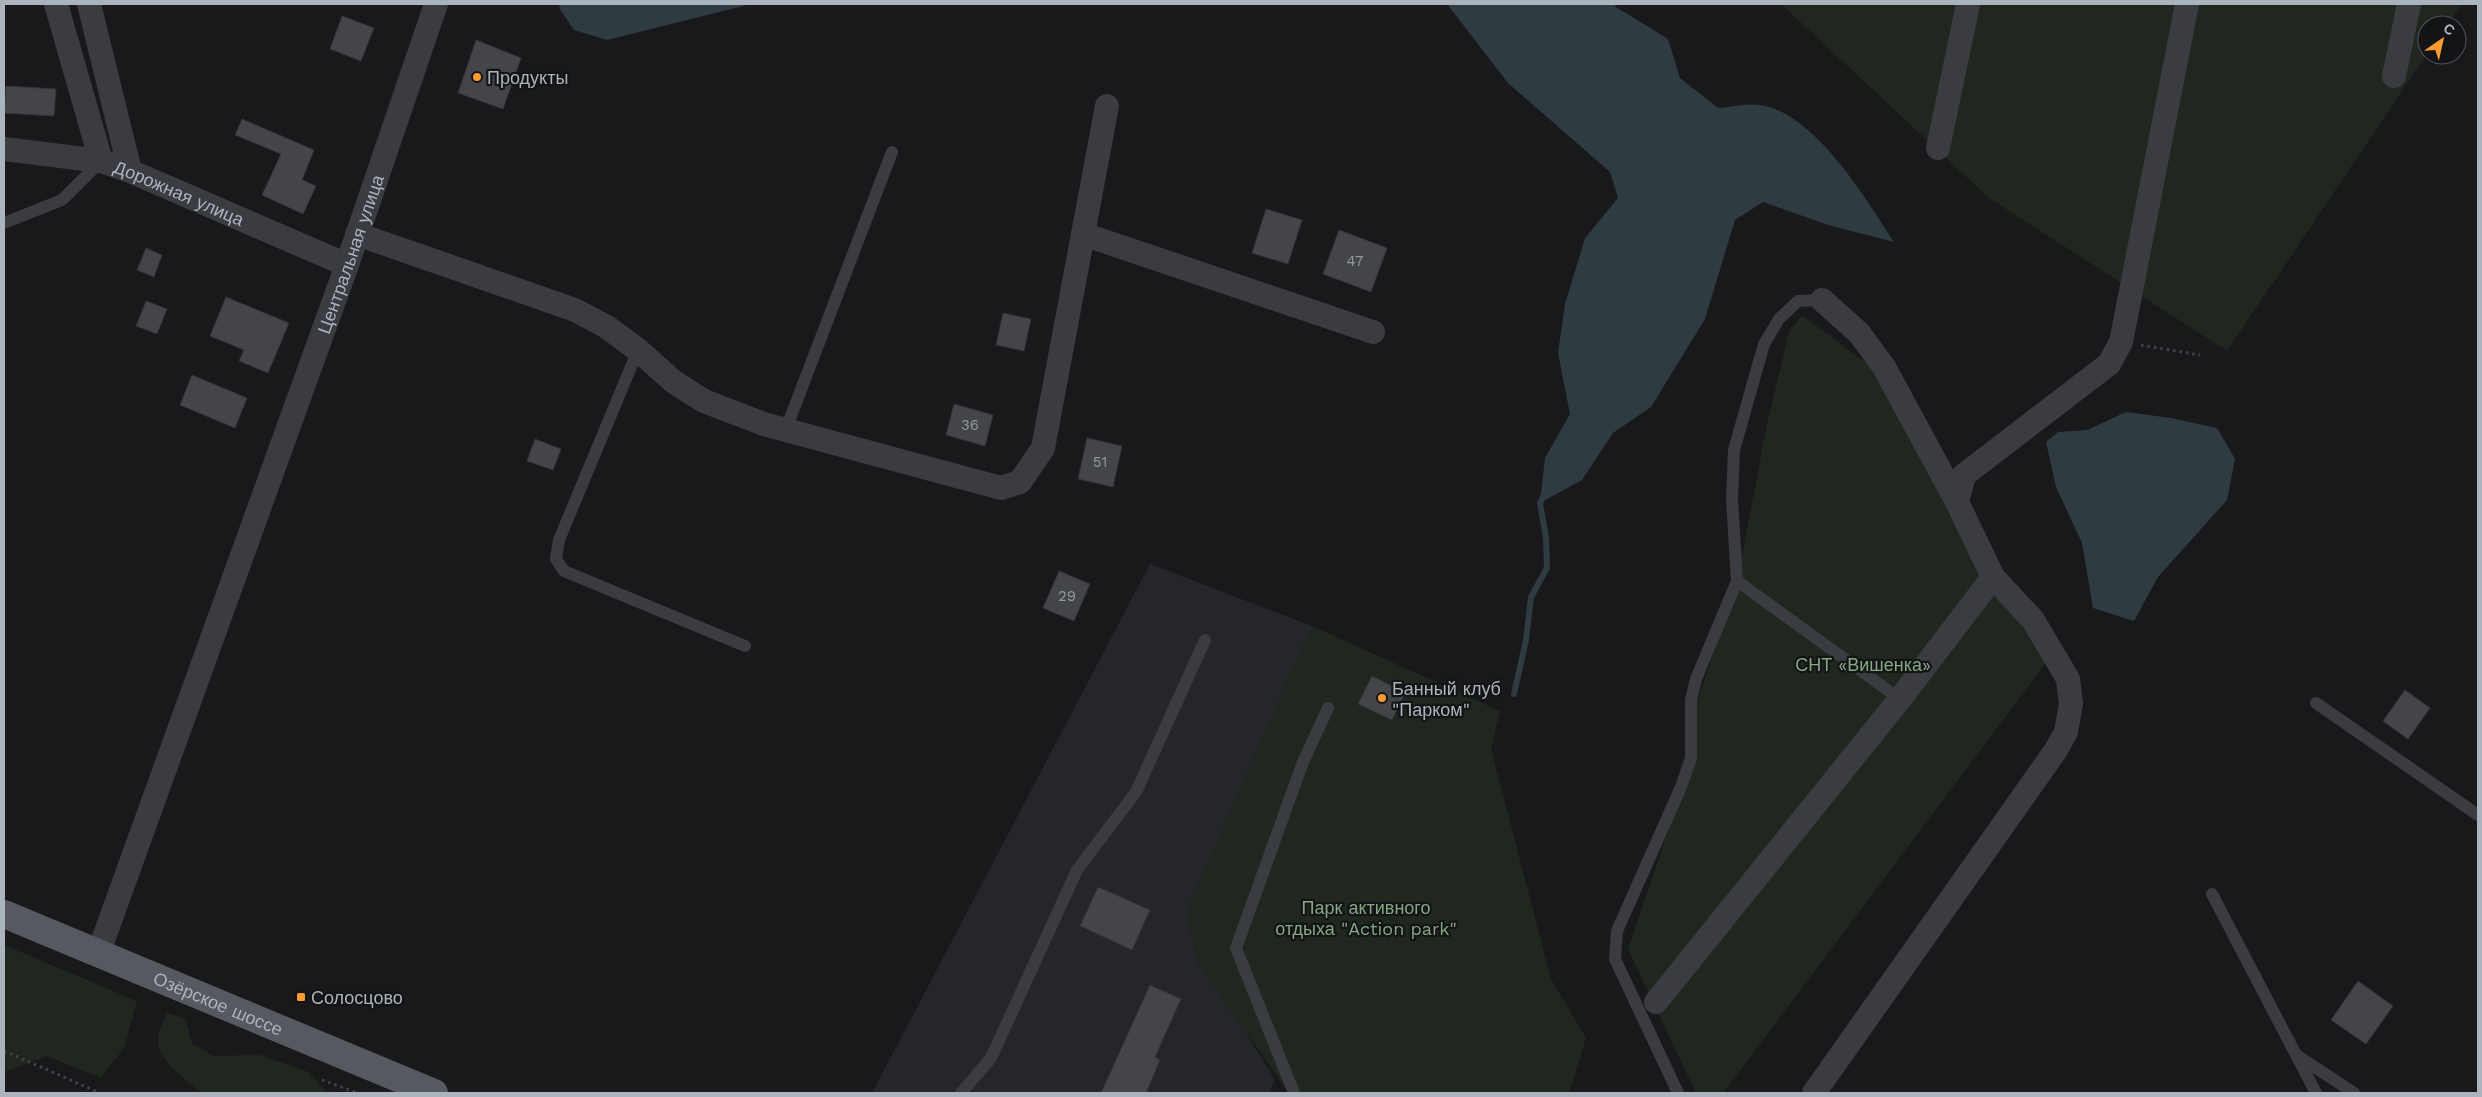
<svg xmlns="http://www.w3.org/2000/svg" width="2482" height="1097" viewBox="0 0 2482 1097" font-family="'Work Sans',sans-serif">
	<style>
		.built { fill: #252629 }
		.green { fill: #1f271f }
		.water { fill: #2e3b41 }
		.lines { fill: none; stroke-linecap: round; stroke-linejoin: round }
		.stream { stroke: #2e3b41; stroke-width: 6 }
		.building { fill: #434549; stroke: #333438 }
		.path { stroke: #404348; stroke-width: 3; stroke-dasharray: 2.5 4; stroke-linecap: butt }
		.service { stroke: #3a3c41; stroke-width: 12 }
		.minor { stroke: #3a3c41; stroke-width: 24 }
		.primary { stroke: #565960; stroke-width: 28 }
		.poi-dot { fill: #fa9b33; stroke: #141417; stroke-width: 2 }
		.labels { text-anchor: middle; dominant-baseline: central; stroke-width: 4.5; stroke-linejoin: round; paint-order: stroke }
		.number-label { font-size: 15px; fill: #91989f }
		.poi-label { font-size: 18px; fill: #abb3bc; stroke: #141417; text-anchor: start }
		.street-label { font-size: 18px; fill: #abb3bc; stroke: #141417 }
		.park-label { font-size: 18px; fill: #84a782; stroke: #141417 }
	</style>
	<rect width="100%" height="100%" fill="#19191c"/>
	<path class="built" d="M1150 564 1312 626 1187 911 1198 963 1244 1029 1275 1080 1269 1093H872Z"/>
	<g class="green">
		<path d="M1781 4H2461L2447 25H2427V54L2227 351 1989 198Z"/>
		<path d="M1802 315 1874 369 2054 652 1723 1093H1696L1628 949 1672 819 1694 711 1737 583 1767 424 1789 332Z"/>
		<path d="M1312 626 1500 711 1491 749 1551 979 1586 1038 1569 1093H1289L1198 963 1187 911Z"/>
		<path d="M4 945 137 1001 124 1048 101 1078 47 1056 4 1072Z"/>
		<path d="M167 1013 185 1018 192 1043 213 1056 260 1055 306 1071 328 1093H202C189 1082 159 1061 158 1043 157 1033 163 1022 167 1013Z"/>
	</g>
	<g class="water">
		<path d="M560 4H751L607 40 574 30 559 8Z"/>
		<path d="M1447 4H1614L1616 7 1668 39 1680 78 1718 108C1731 107 1747 103 1760 105 1814 112 1867 200 1894 242L1828 225 1763 202 1735 220 1705 319 1651 407 1613 433 1582 480 1540 503 1545 458 1570 414 1558 353 1565 304 1585 238 1618 198 1610 172 1508 83Z"/>
		<path d="M2126 412 2171 418 2217 428 2235 459 2227 500 2158 577 2134 621 2093 608 2082 543 2056 487 2046 442 2058 432 2087 430Z"/>
	</g>
	<g class="lines">
		<path class="stream" d="M1514 694 1526 640 1531 597 1547 568 1546 538 1540 503 1543 497"/>
	</g>
	<g class="building">
		<path d="M342 16 374 28 361 61 330 49Z"/>
		<path d="M476 40 521 58 503 109 458 93Z"/>
		<path d="M6 86 56 89 54 116 4 113Z"/>
		<path d="M242 119 314 150 302 180 316 186 303 214 262 195 281 154 235 135Z"/>
		<path d="M1266 209 1302 220 1288 264 1252 253Z"/>
		<path d="M1339 230 1387 248 1371 292 1323 274Z"/>
		<path d="M146 248 162 255 154 277 137 270Z"/>
		<path d="M226 297 289 323 268 373 239 361 244 350 210 336Z"/>
		<path d="M146 301 167 309 157 334 136 326Z"/>
		<path d="M1003 313 1031 319 1024 351 996 345Z"/>
		<path d="M192 375 247 398 235 428 180 405Z"/>
		<path d="M954 404 993 415 985 446 946 435Z"/>
		<path d="M1087 438 1122 446 1113 487 1078 479Z"/>
		<path d="M535 439 561 449 553 470 527 461Z"/>
		<path d="M1059 571 1090 584 1074 621 1043 608Z"/>
		<path d="M1372 676 1405 693 1392 720 1358 704Z"/>
		<path d="M2405 690 2430 708 2408 739 2383 721Z"/>
		<path d="M1098 887 1150 910 1132 950 1080 926Z"/>
		<path d="M2358 981 2393 1006 2366 1044 2331 1020Z"/>
		<path d="M1150 985 1181 999 1155 1057 1160 1060 1146 1093H1101Z"/>
	</g>
	<g class="lines">
		<g class="path">
			<path d="M2141 345 2200 355"/>
			<path d="M4 1051 100 1093"/>
			<path d="M322 1080 358 1093"/>
		</g>
		<g class="service">
			<path d="M4 223 62 200 101 161"/>
			<path d="M638 350 559 540 556 559 564 571 745 646"/>
			<path d="M786 429 892 152"/>
			<path d="M1737 581 1900 699"/>
			<path d="M2316 703 2478 815"/>
			<path d="M2212 894 2316 1093"/>
			<path d="M2298 1056 2354 1093"/>
			<path d="M961 1093 991 1058 1077 870 1136 792 1205 640"/>
			<path d="M1294 1093 1236 948 1303 762 1328 708"/>
			<path d="M1678 1093 1615 959 1617 931 1681 787 1691 758V700L1696 679 1737 581 1732 500 1734 450 1764 344 1779 319 1798 301 1822 300"/>
		</g>
		<g class="minor">
			<path d="M56 4 101 161"/>
			<path d="M89 4 130 171"/>
			<path d="M2394 76 2409 4"/>
			<path d="M1938 148 1968 4"/>
			<path id="s1" d="M4 149 101 161 130 171 347 265"/>
			<path d="M357 234 575 310 607 327 638 350 674 382 704 401 764 424 1001 488 1020 482 1043 448 1107 106"/>
			<path d="M1083 234 1373 332"/>
			<path d="M1957 502 1964 475 2109 364 2121 342 2187 4"/>
			<path id="s2" d="M98 954 347 265 436 4"/>
			<path d="M1656 1002 1900 699 1993 577"/>
			<path d="M1814 1093 2056 750 2066 732 2071 704 2068 679 2033 620 1993 577 1957 502 1884 367 1859 333 1822 300"/>
		</g>
		<path class="primary" id="s3" d="M4 914 434 1093"/>
	</g>
	<g class="poi-dot">
		<circle cx="477" cy="77" r="5"/>
		<circle cx="1382" cy="698" r="5"/>
		<rect x="296" y="992" width="10" height="10" rx="2.5"/>
	</g>
	<g class="labels">
		<g class="number-label">
			<text x="1355" y="261">47</text>
			<text x="970" y="425">36</text>
			<text x="1100" y="462">51</text>
			<text x="1067" y="596">29</text>
		</g>
		<g class="poi-label">
			<text x="487" y="77">Продукты</text>
			<text x="1392" y="688">Банный клуб<tspan x="1392" dy="21">"Парком"</tspan></text>
			<text x="311" y="997">Солосцово</text>
		</g>
		<g class="street-label">
			<text stroke="none"><textPath href="#s1" startOffset="182">Дорожная улица</textPath></text>
			<text stroke="none"><textPath href="#s2" startOffset="744">Центральная улица</textPath></text>
			<text stroke="none"><textPath href="#s3" startOffset="232">Озёрское шоссе</textPath></text>
		</g>
		<g class="park-label">
			<text x="1863" y="664">СНТ «Вишенка»</text>
			<text x="1366" y="907">Парк активного<tspan x="1366" dy="21">отдыха "Action park"</tspan></text>
		</g>
	</g>
	<rect width="2482" height="1097" fill="none" stroke="#abb3bc" stroke-width="10"/>
	<g transform="translate(2442 40) rotate(34)"><circle r="24" fill="#141417" stroke="#505459"/>
	<path d="M0-4L9 19L0 12L-9 19Z" fill="#fa9b33"/>
	<text y="-8" font-size="14" font-weight="bold" text-anchor="middle" fill="#abb3bc">С</text>
	</g>
</svg>
